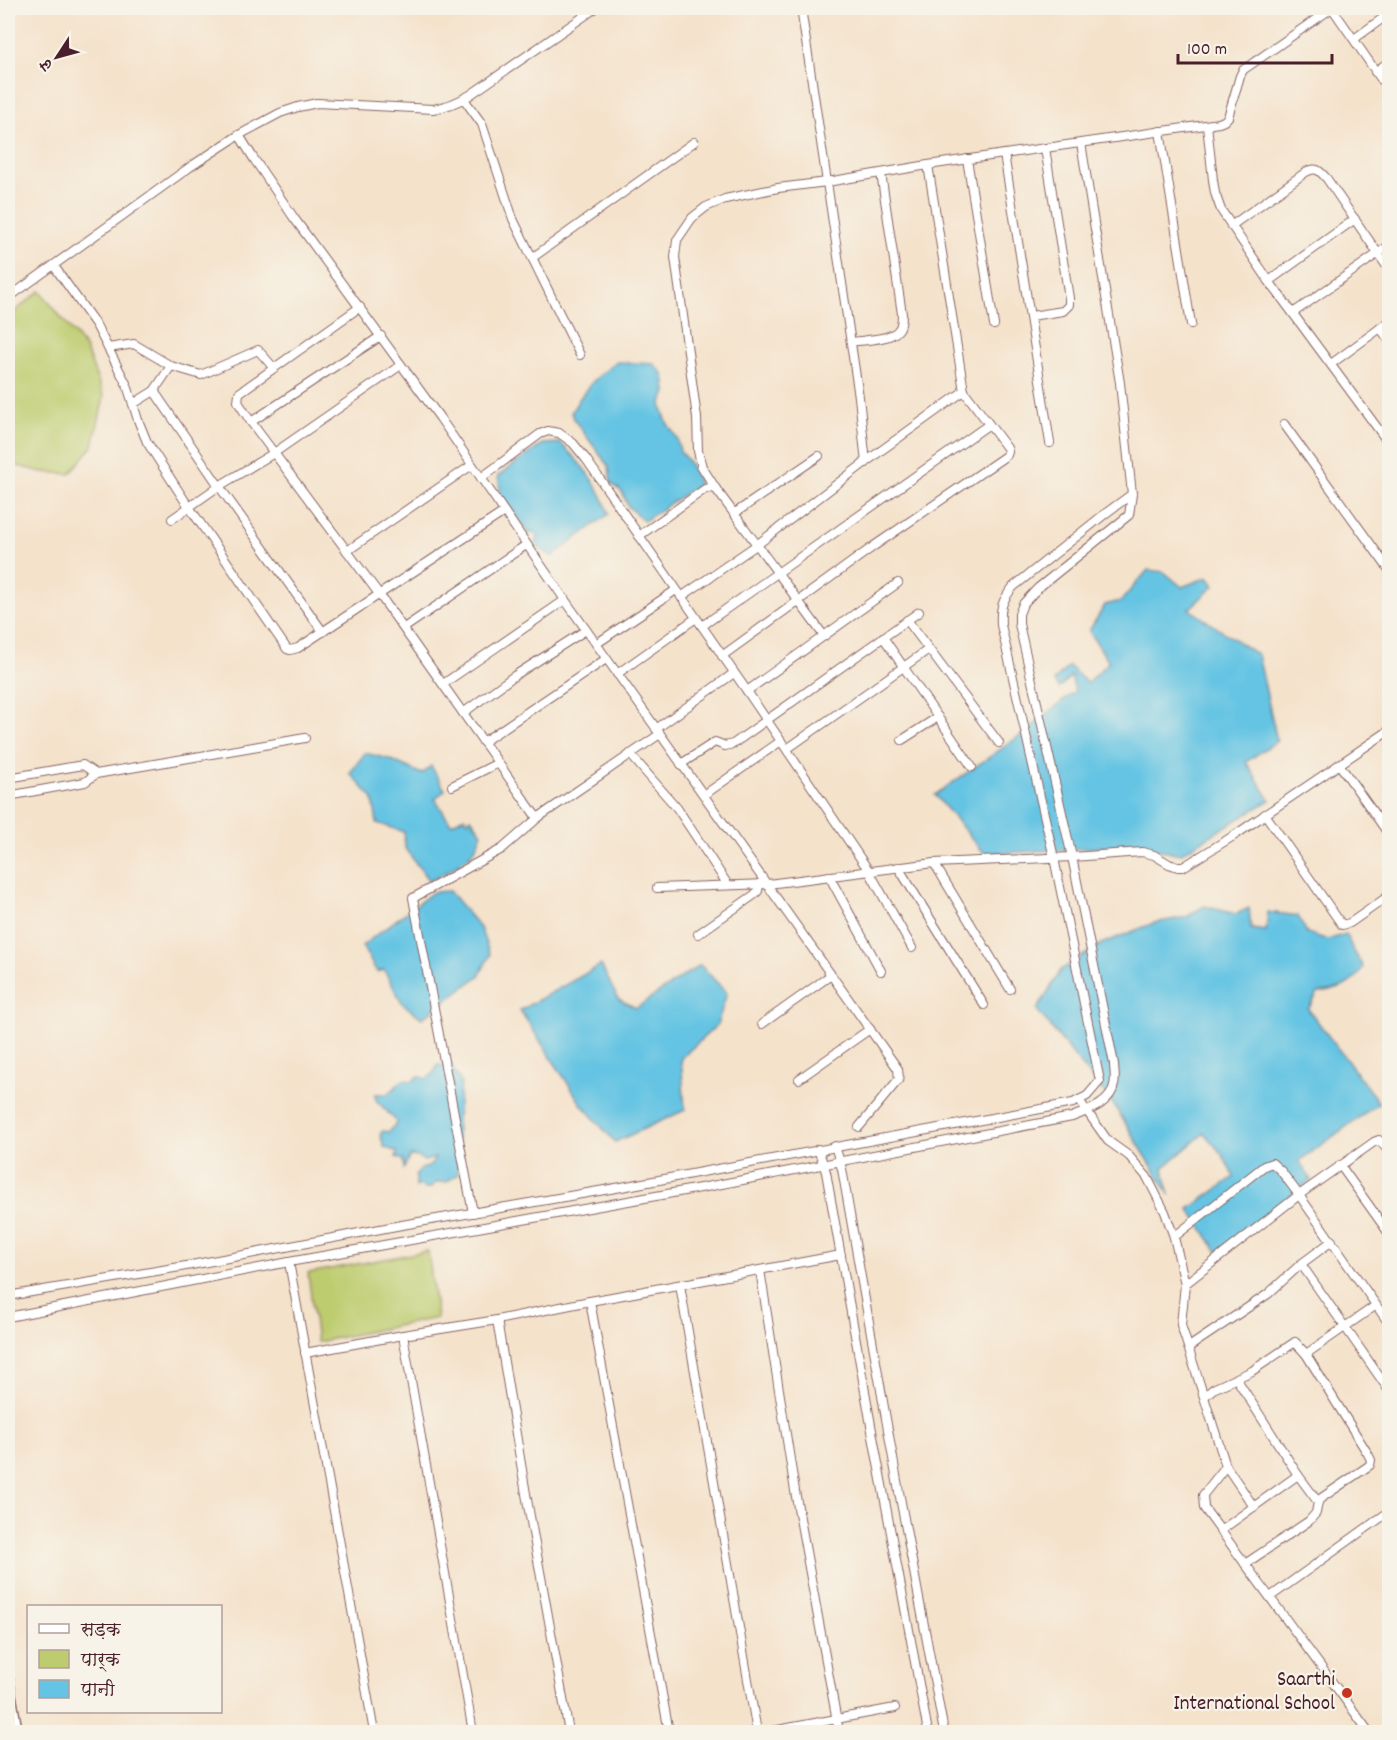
<svg xmlns="http://www.w3.org/2000/svg" width="1397" height="1740" viewBox="0 0 1397 1740" font-family="Dekko,'Playpen Sans Deva',sans-serif">
	<style>
		.green { fill: #bdcc6e; stroke: #84764c; stroke-width: 1.5 }
		.water { fill: #65c4e3; stroke: #587287; stroke-width: 1.5 }
		.lines { fill: none; stroke-linecap: round; stroke-linejoin: round }
		.street-casing { stroke: #866363; stroke-width: 10 }
		.secondary-casing { stroke: #866363; stroke-width: 13 }
		.street { stroke: #fff; stroke-width: 8 }
		.secondary { stroke: #fff; stroke-width: 10 }
		.poi-dot { fill: #c8321e; stroke: #f7f3e8; stroke-width: 2 }
		.labels { text-anchor: middle; dominant-baseline: central; stroke-width: 4.5; stroke-linejoin: round; paint-order: stroke }
		.poi-label { font-size: 21px; fill: #4a1f2b; stroke: #f7f3e8; text-anchor: end }
	</style>
	<rect width="100%" height="100%" fill="#f7f3e8"/>
	<filter id="ink" filterUnits="userSpaceOnUse"><feTurbulence type="fractalNoise" baseFrequency=".0167" numOctaves="2"/><feDisplacementMap in="SourceGraphic" scale="12" xChannelSelector="R" yChannelSelector="G"/><feConvolveMatrix kernelMatrix="1 2 1 2 8 2 1 2 1" color-interpolation-filters="sRGB"/></filter>
	<filter id="wash" filterUnits="userSpaceOnUse"><feTurbulence type="fractalNoise" baseFrequency=".008" numOctaves="4" result="noise"/><feDisplacementMap in="SourceGraphic" scale="24" xChannelSelector="R" yChannelSelector="G"/><feGaussianBlur stdDeviation="1.35" result="paint"/><feColorMatrix in="noise" values="0 0 0 0 0 0 0 0 0 0 0 0 0 0 0 0 0 1.4 0 .05"/><feComposite in="paint" operator="in"/></filter>
	<g filter="url(#wash)">
		<rect width="100%" height="100%" fill="#f4e2cb"/>
		<g class="green">
			<path d="M40 291 85 347 104 397 93 446 70 474 42 472 11 464 8 461V317Z"/>
			<path d="M428 1251 437 1318 317 1342 308 1273Z"/>
		</g>
		<g class="water">
			<path d="M617 362 654 364 664 375 666 392 661 405 667 423 677 438 680 452 689 462 699 484 644 521 628 506 622 492 611 483 609 467 574 419 571 413C586 387 593 379 617 362Z"/>
			<path d="M560 443C580 461 601 488 609 514L552 556 537 547 535 542 539 537 534 532 529 534 501 495 498 476 543 444Z"/>
			<path d="M1148 570 1164 572 1182 587 1208 577 1214 586 1189 609 1258 655 1277 741 1246 762 1270 800 1180 854 1138 845 985 854 935 795 1021 735 1075 691 1071 676 1059 688 1054 681 1069 666 1087 683 1109 662 1089 631 1105 605 1121 601Z"/>
			<path d="M365 753 389 759 422 774 431 766 445 790 435 799 451 824 464 817 468 821 471 818 482 833C479 841 476 849 470 855 462 863 439 877 429 881L405 848 404 832 377 823 373 799 350 773Z"/>
			<path d="M449 891 480 928 490 955 479 976 422 1018 403 1004 384 970 377 972 362 946 433 892Z"/>
			<path d="M1204 906 1236 914 1249 908 1251 929 1266 931 1268 912 1298 916 1307 933 1328 940 1346 934 1352 948 1363 967C1353 986 1338 990 1318 993L1308 1009 1379 1103 1299 1161 1311 1180 1218 1252 1189 1209 1234 1177 1222 1154 1204 1133 1163 1168 1170 1195 1114 1105 1037 1010 1061 970 1101 944 1154 923 1187 917Z"/>
			<path d="M601 965 618 999 636 1008 700 965 727 993 717 1025 681 1058 685 1110 615 1142 582 1105 520 1010Z"/>
			<path d="M438 1065H450L461 1082 457 1120 458 1174 447 1182H437L430 1188H425L421 1185 416 1187V1175L422 1168C429 1168 432 1165 435 1158L424 1161 419 1157 410 1156 404 1168 403 1160 396 1157 397 1152 384 1147 380 1134 383 1131 389 1132 397 1122 376 1100 375 1094H388L403 1080 412 1081 419 1076 426 1079 433 1074Z"/>
		</g>
	</g>
	<g filter="url(#ink)">
		<g class="lines">
			<g class="street-casing">
				<g id="street">
					<path d="M801 8 859 397 866 463"/>
					<path d="M1332 8 1390 92"/>
					<path d="M1354 39 1390 13"/>
					<path d="M1375 72 1390 61"/>
					<path d="M464 99 482 124 513 219 580 355"/>
					<path d="M1207 125 1213 180 1215 193 1221 210 1269 281 1390 445"/>
					<path d="M1160 131 1191 324"/>
					<path d="M239 135 254 159 294 218 440 418 565 600 898 1069 899 1079 859 1127"/>
					<path d="M1004 154 1050 443"/>
					<path d="M967 159 994 325"/>
					<path d="M1231 226 1306 172C1316 166 1320 171 1327 179L1390 271"/>
					<path d="M532 258 694 142"/>
					<path d="M54 266 96 325 127 385 138 420 147 442 183 498 287 649 290 650 298 648 504 512"/>
					<path d="M1269 281 1355 219"/>
					<path d="M8 298 190 167 239 135 280 113 298 107 317 103 433 109C447 107 458 102 470 95L596 8"/>
					<path d="M360 307 239 393 238 402 251 422 379 594 535 815 539 817 542 815 660 734"/>
					<path d="M1293 313 1390 245"/>
					<path d="M1031 316 1063 311 1069 305V298L1045 148"/>
					<path d="M1380 328 1390 341"/>
					<path d="M851 342C864 340 892 340 899 329 902 325 902 319 902 314L881 173"/>
					<path d="M108 348 134 344 171 366 201 375 258 350 273 367"/>
					<path d="M1331 364 1390 321"/>
					<path d="M154 391 219 486 323 632"/>
					<path d="M133 404 154 391 171 366"/>
					<path d="M251 422 381 336"/>
					<path d="M1284 424 1390 571"/>
					<path d="M481 478 540 434 548 431 559 433 573 443 586 459 747 691 869 871 912 948"/>
					<path d="M716 489 702 467 698 451 697 418 675 257 677 240 692 218 706 207 725 199 778 188 827 182 928 165 1219 123 1224 121 1228 117 1240 76 1243 70 1332 8"/>
					<path d="M735 513 819 456"/>
					<path d="M172 519 219 486 274 453 401 365"/>
					<path d="M639 536 705 489 710 488 716 489 824 636"/>
					<path d="M347 551 472 465"/>
					<path d="M681 597 758 544 879 452 964 391"/>
					<path d="M907 620 999 743"/>
					<path d="M702 626 988 425"/>
					<path d="M404 628 526 545"/>
					<path d="M883 637 972 767"/>
					<path d="M596 644 676 590"/>
					<path d="M722 656 874 546 1007 455 1008 452 1007 448 964 391 928 165"/>
					<path d="M617 674 696 618"/>
					<path d="M443 684 565 600"/>
					<path d="M747 691 898 583"/>
					<path d="M463 713 514 676 586 630"/>
					<path d="M656 729 734 673"/>
					<path d="M902 740 938 717"/>
					<path d="M483 742 606 659"/>
					<path d="M787 749 929 649"/>
					<path d="M630 754 677 808 728 885"/>
					<path d="M681 764 715 742 725 746 733 744 919 612"/>
					<path d="M1339 764 1390 836"/>
					<path d="M8 778 83 765 96 774"/>
					<path d="M452 786 498 763"/>
					<path d="M704 795 781 741"/>
					<path d="M8 796 85 782 96 774 305 738"/>
					<path d="M1265 814 1342 925 1350 923 1390 895"/>
					<path d="M934 863 1010 989"/>
					<path d="M898 867 984 1005"/>
					<path d="M829 876 881 971"/>
					<path d="M657 888 768 884 934 863 1072 857 1142 852 1154 855 1169 864 1178 867H1183L1235 835 1390 730"/>
					<path d="M698 934 754 895 758 891 759 884"/>
					<path d="M762 1024 831 975"/>
					<path d="M799 1079 870 1029"/>
					<path d="M1079 1100 1108 1141 1129 1156 1147 1177 1165 1212 1174 1237 1185 1284 1181 1325 1226 1466 1254 1507"/>
					<path d="M835 1146 842 1169 897 1481 944 1732"/>
					<path d="M818 1149 826 1172 874 1442 928 1732"/>
					<path d="M1340 1165 1390 1235"/>
					<path d="M473 1213 413 898 502 849 539 817"/>
					<path d="M1174 1237 1264 1166 1272 1163 1281 1171 1299 1195 1390 1325"/>
					<path d="M289 1262 374 1732"/>
					<path d="M1301 1264 1345 1327 1390 1392"/>
					<path d="M760 1270 795 1491 839 1732"/>
					<path d="M1185 1284 1299 1195 1374 1142 1379 1140 1390 1152"/>
					<path d="M680 1285 757 1732"/>
					<path d="M8 1296 186 1266 396 1226 616 1188 1073 1103 1087 1096 1100 1081 1054 858 1001 625C1000 607 1002 601 1013 587L1106 513 1132 494"/>
					<path d="M590 1301 669 1732"/>
					<path d="M8 1317 289 1262 706 1187 1072 1117C1087 1111 1111 1104 1114 1085 1116 1079 1114 1071 1114 1064L1072 857 1019 624V614L1023 604 1038 588 1129 515 1132 494 1120 383 1081 143"/>
					<path d="M497 1320 526 1494 569 1732"/>
					<path d="M403 1335 473 1732"/>
					<path d="M1189 1347 1268 1294 1301 1264 1332 1241"/>
					<path d="M305 1353 403 1335 497 1320 590 1301 841 1255"/>
					<path d="M1236 1378 1298 1475 1318 1502"/>
					<path d="M1205 1396 1213 1389 1252 1371 1295 1342 1306 1354 1375 1306"/>
					<path d="M1226 1466 1203 1495 1204 1508 1369 1732"/>
					<path d="M1220 1531 1298 1475"/>
					<path d="M1245 1564 1309 1521 1316 1513 1318 1502 1320 1499 1370 1465 1371 1460 1368 1454 1306 1354"/>
					<path d="M1270 1597 1390 1511"/>
					<path d="M767 1732 895 1708"/>
				</g>
			</g>
			<g class="secondary-casing">
				<path id="secondary" d="M8 1680 17 1732"/>
			</g>
			<use href="#street" class="street"/>
			<use href="#secondary" class="secondary"/>
		</g>
	</g>
	<circle class="poi-dot" cx="1347" cy="1693" r="6"/>
	<g class="labels">
		<g class="poi-label">
			<text x="1335" y="1681">Saarthi<tspan x="1335" dy="24">International School</tspan></text>
		</g>
	</g>
	<rect width="1397" height="1740" fill="none" stroke="#f7f3e8" stroke-width="30"/>
	<rect x="27" y="1605" width="195" height="108" fill="#f7f3e8" stroke="#b29e9c" stroke-width="1.5"/>
	<rect x="39" y="1624" width="30" height="9" fill="#ffffff" stroke="#b29e9c" stroke-width="1.5"/>
	<text x="81" y="1635" font-size="18" fill="#4a1f2b">सड़क</text>
	<rect x="39" y="1650" width="30" height="18" fill="#bdcc6e" stroke="#b29e9c" stroke-width="1.5"/>
	<text x="81" y="1665" font-size="18" fill="#4a1f2b">पार्क</text>
	<rect x="39" y="1680" width="30" height="18" fill="#65c4e3" stroke="#b29e9c" stroke-width="1.5"/>
	<text x="81" y="1695" font-size="18" fill="#4a1f2b">पानी</text>
	<g transform="translate(57 57) rotate(234)" stroke="#f7f3e8" stroke-width="4.5" paint-order="stroke">
	<path d="M0-4.5L10 22L0 15L-10 22Z" fill="#4a1f2b"/>
	<text y="-9" font-size="16" font-weight="bold" text-anchor="middle" fill="#4a1f2b">उ</text>
	</g>
	<path d="M1178 54v9h154v-9" fill="none" stroke="#4a1f2b" stroke-width="3"/>
	<text x="1187" y="54" font-size="18" fill="#4a1f2b" stroke="#f7f3e8" stroke-width="4.5" paint-order="stroke">100 m</text>
</svg>
